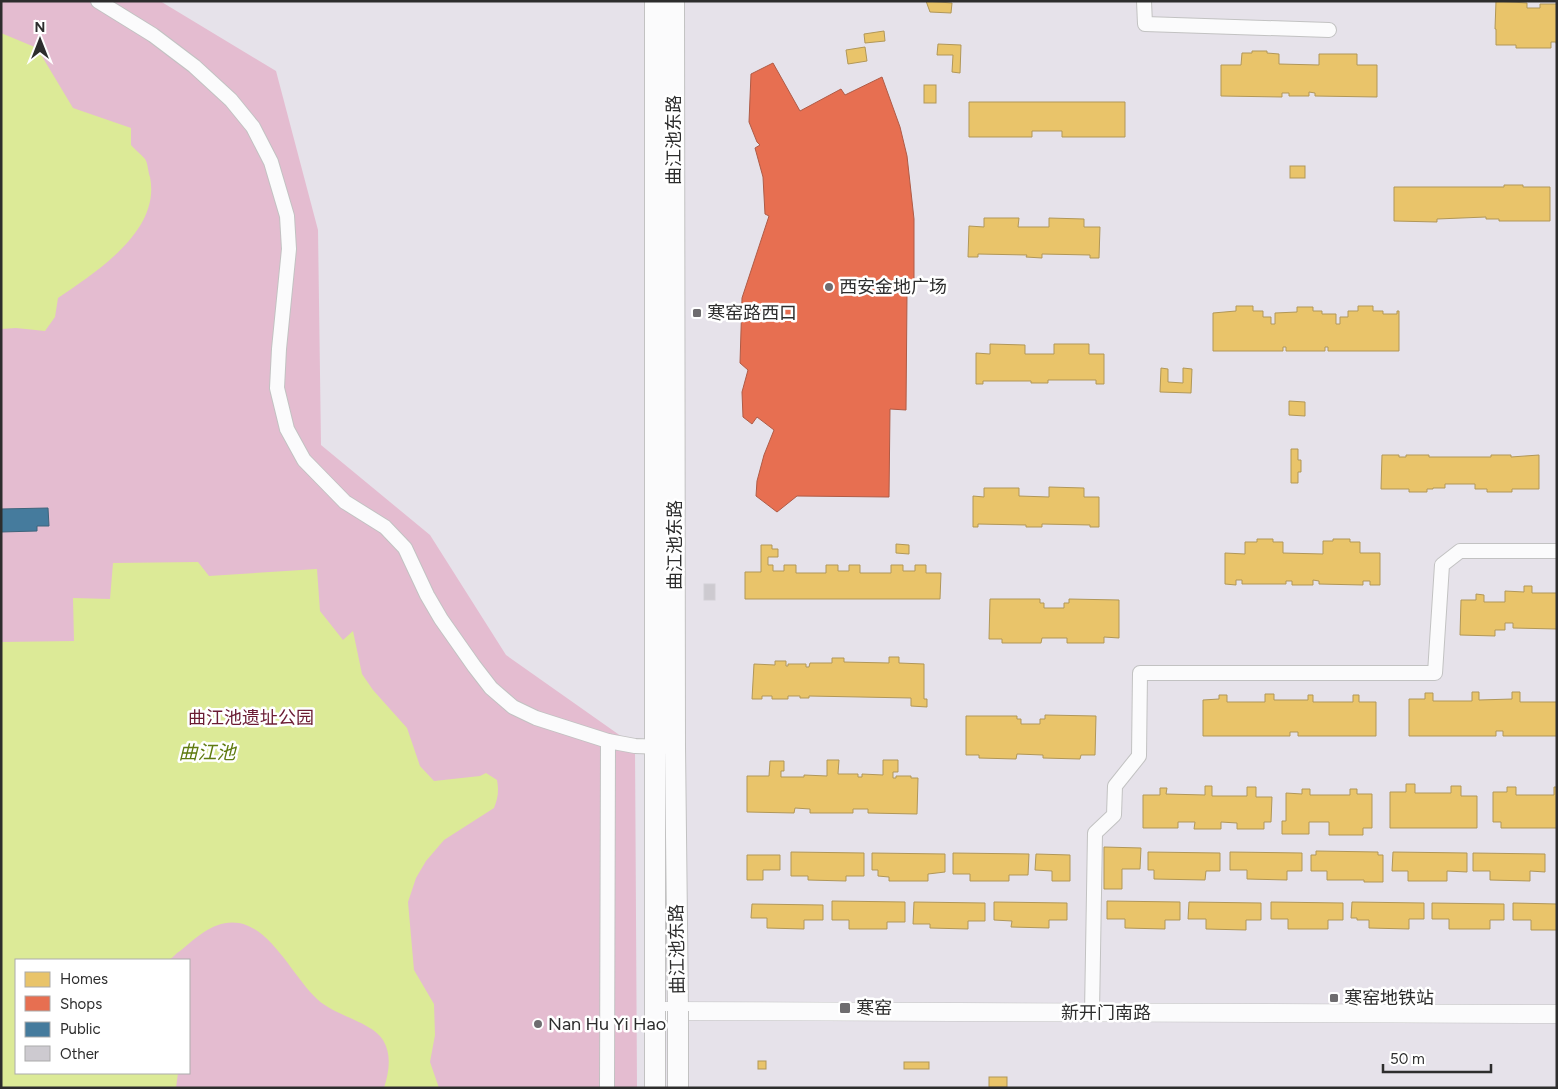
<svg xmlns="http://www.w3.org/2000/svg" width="1558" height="1089" viewBox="0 0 1558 1089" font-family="Figtree,'Noto Sans SC',sans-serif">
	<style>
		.green { fill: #e4bcd0; fill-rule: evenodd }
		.water { fill: #dcea97 }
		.homes { fill: #e9c46a; stroke: #b19758 }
		.shops { fill: #e76f51; stroke: #af5b46 }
		.public { fill: #457b9d; stroke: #3e647b }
		.building { fill: #cdcad0; stroke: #d2cfd5 }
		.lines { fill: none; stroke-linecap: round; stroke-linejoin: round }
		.minor-casing { stroke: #c2c2c2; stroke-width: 16 }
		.tertiary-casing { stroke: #c2c2c2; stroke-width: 19 }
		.secondary-casing { stroke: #c2c2c2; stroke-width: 22 }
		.minor { stroke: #fbfbfc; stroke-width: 14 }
		.tertiary { stroke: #fbfbfc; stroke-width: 18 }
		.secondary { stroke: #fbfbfc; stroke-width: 20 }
		.secondary-bridge-casing { stroke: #c2c2c2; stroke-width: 22; stroke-linecap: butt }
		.secondary-bridge { stroke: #fbfbfc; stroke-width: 20 }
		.poi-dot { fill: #6e6c6f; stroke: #fff; stroke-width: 2 }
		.labels { text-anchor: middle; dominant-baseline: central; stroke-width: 5; stroke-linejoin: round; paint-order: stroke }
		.street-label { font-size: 18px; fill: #2d2d2d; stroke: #fff }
		.poi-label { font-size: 18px; fill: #2d2d2d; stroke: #fff; text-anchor: start }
		.park-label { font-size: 18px; fill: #6b1c33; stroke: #fff }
		.water-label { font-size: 19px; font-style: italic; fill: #5f7b10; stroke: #fff }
	</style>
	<rect width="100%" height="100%" fill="#e6e2ea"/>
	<path class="green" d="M1 1H160L276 71 318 230 321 445 430 535 506 655 635 746 637 1088H1ZM16 960H189V1073H16Z"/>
	<g class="water">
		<path d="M1 33 37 48 73 108 131 128V145C135 150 141 154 145 159 148 163 148 172 150 177 161 231 96 272 58 298L55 317 45 331 16 328 1 329Z"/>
		<path d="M198 562 209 576 317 569 320 611 343 640 353 631 362 674 373 690 407 728 420 766 434 781 480 776 486 773 497 780C499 791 498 798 494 808L444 840 426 861 416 878 408 902 414 970 434 1004 435 1035 430 1062 439 1088H384C389 1072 392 1055 383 1040 372 1022 335 1016 317 999 294 978 272 929 239 923 215 919 197 937 180 951 176 953 172 959 168 960 161 963 142 960 134 960 95 960 55 960 16 960V1073H178L176 1088H1V642L74 641 73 598 110 599 113 563Z"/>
	</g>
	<g class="homes">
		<path d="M926 1 952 3 951 13 930 12Z"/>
		<path d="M1496 1 1527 3V8H1540V4H1557V47L1556 42H1551V48H1516V45H1496V29H1495Z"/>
		<path d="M884 31 885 41 865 43 864 34Z"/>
		<path d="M938 44 961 45 960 73 952 72 953 55H937Z"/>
		<path d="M865 47 867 61 848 64 846 50Z"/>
		<path d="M1252 51H1267V53L1279 54V64L1319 65V54H1357V65H1377V97L1315 96V93L1309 92V96H1289V93H1282V97L1221 96V65H1241L1242 53H1252Z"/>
		<rect x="924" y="85" width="12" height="18"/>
		<path d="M969 102H1125V137H1062V131H1032V137H969Z"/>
		<rect x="1290" y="166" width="15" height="12"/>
		<path d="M1504 185H1523V187H1550V221H1499V219H1486V217L1437 219V222L1394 221V187H1504Z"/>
		<path d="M984 218H1019L1018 227H1049V218L1084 219V227H1100L1099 258H1090V255L1042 254V258L1026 257 1027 255 978 254V257H968L969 226 984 227Z"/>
		<path d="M1236 306H1253V311H1263V317H1271V324H1275V313L1297 312V307H1313V311H1322V314H1336V324H1340V317H1348V311H1358V306H1373V311H1383V314H1397V311H1399V351H1328V347H1325V351H1286V347H1283V351H1213V313L1236 311Z"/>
		<path d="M990 344 1025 345V354H1054V344H1089V354H1104V384H1096V380H1048V383H1031V381H983V384H976V353L990 354Z"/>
		<path d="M1161 368 1168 369V382L1183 383V368L1192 369 1191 393 1160 392Z"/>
		<path d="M1289 401 1305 402V416L1289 415Z"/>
		<path d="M1291 449H1298V460H1301V472H1298V483H1291Z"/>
		<path d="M1382 455H1399V457H1406V455H1429V457H1491V455H1511V457L1539 455V489H1512V492H1487V489H1475V484H1445V488H1433V489H1427V492H1409V489H1381Z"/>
		<path d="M1049 487 1084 488V497H1099V527H1090V525L1042 524V527H1026V525L978 524V527H973V496L984 497V488H1019V496L1049 497Z"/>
		<path d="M1257 539H1273V542H1283V553L1323 554V541H1333V539H1350V542H1360V553H1380V585H1370V581H1363V585L1319 584V581L1313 580V585H1292V581H1286V584H1242V580H1236V585L1225 584V553L1245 554V542H1257Z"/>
		<path d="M896 544 909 545V554L896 553Z"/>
		<path d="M761 545H772V549H778V557H768V565H773V571H784V565H796V573H826V565H838V571H849V565H860V573H891V565H903V571H915V565H926V573H941L940 599H745V572H761Z"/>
		<path d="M1524 586H1532V593H1557V629L1513 628V623H1505V630H1495V636L1460 635 1461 600H1476V594L1484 595V602H1505V591L1524 592Z"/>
		<path d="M990 599H1040V603H1044V608H1064V603H1069V599L1119 600V638L1104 637V643H1067V638H1042L1041 643H1002V639H989Z"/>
		<path d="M889 657H899V663L924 664V699H927V707L911 706V698L809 696V698H800V696H788V699H772V696H762V699H752L754 664 775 665V661H786V666H788V664H806V667H809L810 663H832V658H844V662L889 663Z"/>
		<path d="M1472 692H1479V700L1512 699V692H1520V702H1557V736H1503V731H1496V736H1409V699H1425V693H1433V701H1472Z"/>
		<path d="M1265 694H1274V700H1308V695H1313V702H1353V695H1359V702H1376V736H1298V732H1290V736H1203V700L1219 699V695H1227V702H1265Z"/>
		<path d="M1045 715 1096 716 1095 755H1081L1080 759 1043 758V755L1017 754 1016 759 979 758V755H966V716H1017V719H1021V724H1040V719H1045Z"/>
		<path d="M827 760H839L838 774H858V777H862V774L883 775V760H898V772H893V778H896V776H911V778H918L917 814 868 813V809H853V813H810V809L795 808 794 813 747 812V776H769L770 761H784V771H781V777H804V775L827 776Z"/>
		<path d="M1406 784H1415V793H1451V786H1461V796H1477V828H1390V792H1406Z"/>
		<path d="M1557 784V835V828H1501V822H1493V792H1507V787H1516V795H1554V787H1557Z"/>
		<path d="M1205 786H1212V796H1247V787H1256V797H1272L1271 822H1264V829H1237V823L1221 822V829H1194L1195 822H1178V828H1143V795H1160V788H1167L1166 794 1205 795Z"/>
		<path d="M1302 789H1310V795H1350V789H1357V794H1372V828H1363V835H1329V822H1309V834H1282V821H1286V793L1302 794Z"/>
		<path d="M1104 847 1141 848 1140 869H1122V889H1104Z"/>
		<path d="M1316 851 1378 852V855H1383V882H1364V880H1327V871H1311V855H1316Z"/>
		<path d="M791 852 864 853V876H846V881L808 880V876H791Z"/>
		<path d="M1148 852 1220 853V871H1206L1205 880 1154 879V870H1148Z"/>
		<path d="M1230 852 1302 853V871H1287V880L1247 879V870H1230Z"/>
		<path d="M1393 852 1467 853V872L1447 871V881H1408V871H1392Z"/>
		<path d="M872 853 945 854V872L928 874V881H889V877L878 876V870H872Z"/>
		<path d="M953 853 1029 854 1028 875H1009V881H970V874H953Z"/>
		<path d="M1473 853 1545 854V872L1530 871V881L1490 880V871H1473Z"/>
		<path d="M1036 854 1070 855V881H1052V871L1035 870Z"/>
		<path d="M747 855H780V870H763V880H747Z"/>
		<path d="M832 901 905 902V922H887V929H849V920H832Z"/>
		<path d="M1107 901 1180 902V920H1165V929L1125 928V919H1107Z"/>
		<path d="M914 902 985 903V921H968V929L930 928V924H913Z"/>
		<path d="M994 902 1067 903V920H1049V928L1011 927 1012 921 994 920Z"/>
		<path d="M1189 902 1261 903V920H1246V930L1206 929V919H1188Z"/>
		<path d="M1271 902 1343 903V920H1328V929H1288V919H1271Z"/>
		<path d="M1352 902 1424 903V919H1409V929L1369 928V920H1357V918H1351Z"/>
		<path d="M1432 903 1504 904V920H1490V929H1449V919H1432Z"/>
		<path d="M1513 903 1557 904V930H1531V920H1513Z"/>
		<path d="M752 904 823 905V920H804V929L767 928V918H751Z"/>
		<rect x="758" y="1061" width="8" height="8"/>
		<rect x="904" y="1062" width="25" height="7"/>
		<rect x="989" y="1077" width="18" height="10"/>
	</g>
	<path class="shops" d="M773 63 800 111 841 89 845 95 882 77 900 127 907 156 914 219V294H907L906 410 890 409 889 497 797 496 777 512 756 496 757 481 764 455 774 430 757 417 752 424 743 417 742 392 748 370 740 363 742 298 769 216 765 214 763 177 755 148 760 145 757 142 749 122 751 74Z"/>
	<path class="public" d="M48 508 49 526H37V531L1 532V509Z"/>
	<rect class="building" x="704" y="584" width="11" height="16"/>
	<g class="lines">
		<g class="minor-casing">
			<g id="minor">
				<path d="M98 1 153 35 194 66 231 100 253 127 271 162 287 216 289 249 279 349 277 388 287 429 304 460 345 502 385 527 405 548 427 595 441 619 474 666 491 688 513 707 536 718 608 741 635 746 664 747"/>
				<path d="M1144 1 1145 24 1329 30"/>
				<path d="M1092 1013 1095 833 1114 815 1115 786 1139 756 1140 673H1435L1442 565 1460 551H1557"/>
				<path d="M607 1088 608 741"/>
			</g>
		</g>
		<g class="tertiary-casing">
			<path id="tertiary" d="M655 1011 1557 1014"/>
		</g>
		<g class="secondary-casing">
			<g id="secondary">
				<path d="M674 1 675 747 678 1011"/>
				<path d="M655 1011V1"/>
			</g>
		</g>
		<use href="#minor" class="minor"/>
		<use href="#tertiary" class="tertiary"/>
		<use href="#secondary" class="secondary"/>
		<g class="secondary-bridge-casing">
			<g id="secondary-bridge">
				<path d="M655 1011V1088"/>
				<path d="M678 1011V1088"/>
			</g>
		</g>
		<use href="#secondary-bridge" class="secondary-bridge"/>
	</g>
	<g class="poi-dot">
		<circle cx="829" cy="287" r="5"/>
		<rect x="692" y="308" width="10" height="10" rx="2.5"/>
		<rect x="1329" y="993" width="10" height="10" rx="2.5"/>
		<rect x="839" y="1002" width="12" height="12" rx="2.5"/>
		<circle cx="538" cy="1024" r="5"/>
	</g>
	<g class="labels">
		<g class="street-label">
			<text transform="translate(674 140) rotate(-90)">曲江池东路</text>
			<text transform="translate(675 545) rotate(-90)">曲江池东路</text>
			<text transform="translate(677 949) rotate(-91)">曲江池东路</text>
			<text x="1106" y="1013">新开门南路</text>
		</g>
		<g class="poi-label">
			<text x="839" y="287">西安金地广场</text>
			<text x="707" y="313">寒窑路西口</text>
			<text x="1344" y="998">寒窑地铁站</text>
			<text x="856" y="1008">寒窑</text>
			<text x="548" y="1024">Nan Hu Yi Hao</text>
		</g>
		<g class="park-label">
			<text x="251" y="718">曲江池遗址公园</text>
		</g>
		<g class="water-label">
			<text x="207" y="752">曲江池</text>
		</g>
	</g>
	<rect width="1558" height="1089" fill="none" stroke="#2d2d2d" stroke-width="5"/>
	<rect x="15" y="959" width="175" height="115" fill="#ffffff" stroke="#ababab"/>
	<rect x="25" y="972" width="25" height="15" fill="#e9c46a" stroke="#ababab"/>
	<text x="60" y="984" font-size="15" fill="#2d2d2d">Homes</text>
	<rect x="25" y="996" width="25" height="15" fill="#e76f51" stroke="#ababab"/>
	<text x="60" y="1009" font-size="15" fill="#2d2d2d">Shops</text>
	<rect x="25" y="1022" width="25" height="15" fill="#457b9d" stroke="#ababab"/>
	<text x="60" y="1034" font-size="15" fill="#2d2d2d">Public</text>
	<rect x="25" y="1046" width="25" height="15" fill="#cdcad0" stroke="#ababab"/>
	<text x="60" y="1059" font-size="15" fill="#2d2d2d">Other</text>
	<g transform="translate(40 40)" stroke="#ffffff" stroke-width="4" paint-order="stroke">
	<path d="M0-4L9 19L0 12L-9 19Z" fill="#2d2d2d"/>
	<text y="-8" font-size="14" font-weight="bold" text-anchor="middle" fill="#2d2d2d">N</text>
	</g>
	<path d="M1383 1064v8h108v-8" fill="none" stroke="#2d2d2d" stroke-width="2.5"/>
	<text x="1390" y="1064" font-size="15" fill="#2d2d2d" stroke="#ffffff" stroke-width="4" paint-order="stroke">50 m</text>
</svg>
